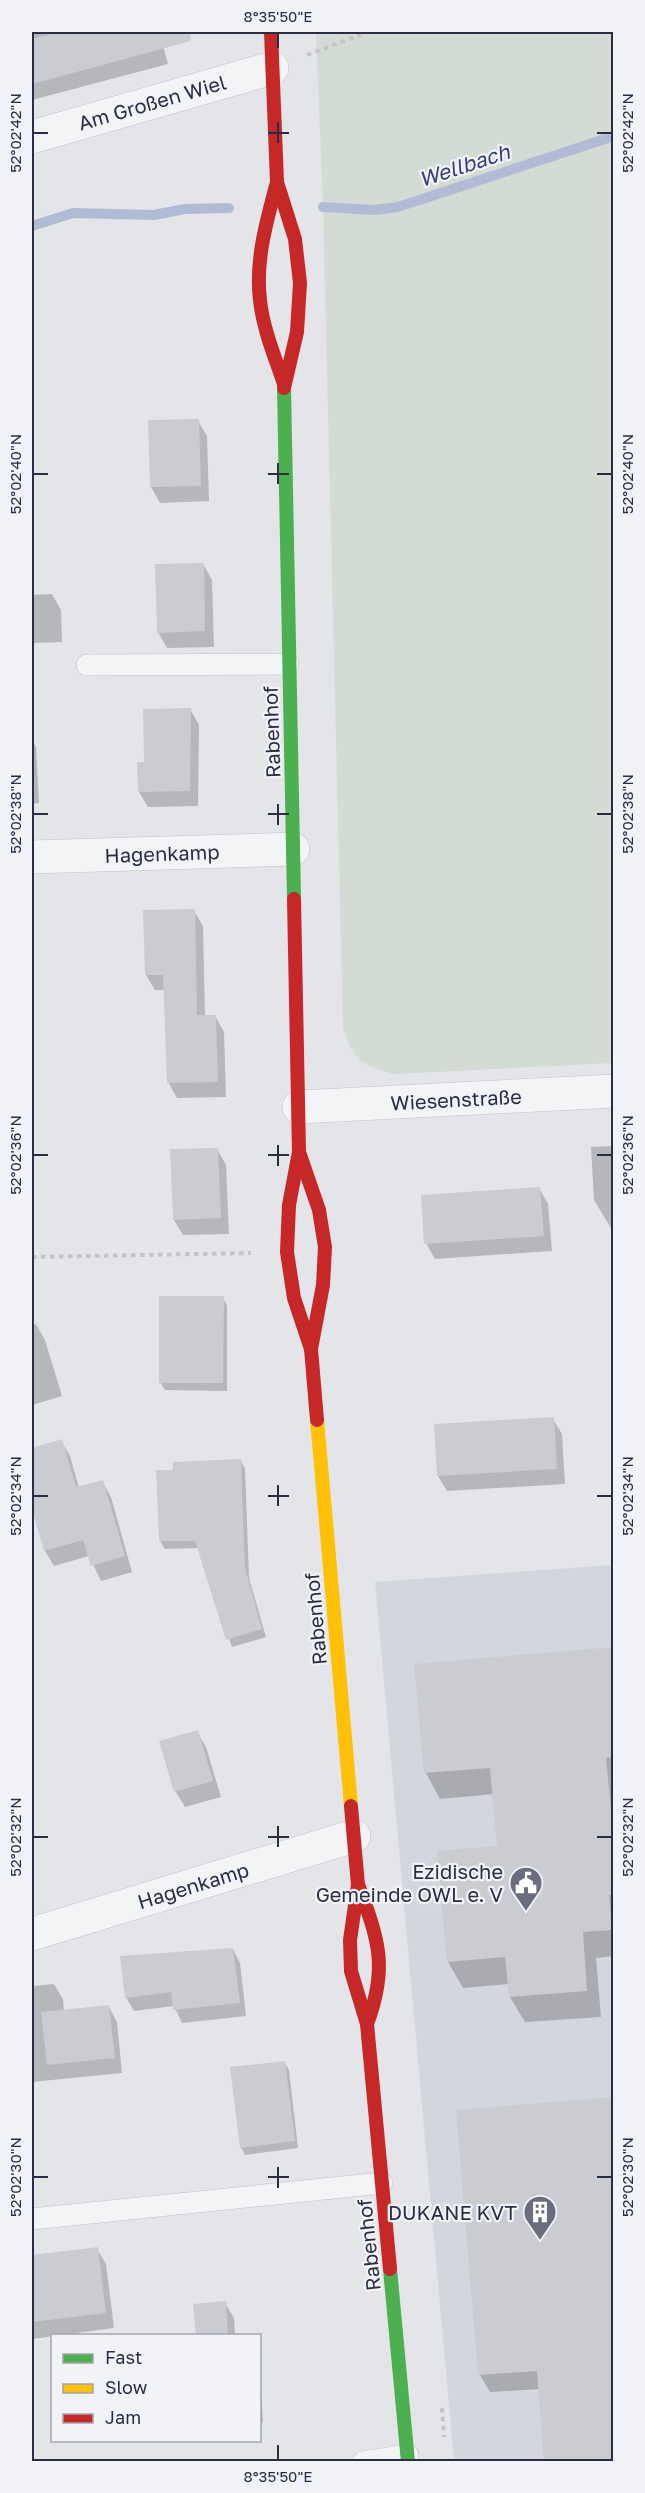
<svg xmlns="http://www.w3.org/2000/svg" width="645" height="2493" viewBox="0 0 645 2493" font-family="'Golos Text',sans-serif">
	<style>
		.built { fill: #d4d6de }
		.green { fill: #d2dcd4 }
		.shadow { fill: #0003 }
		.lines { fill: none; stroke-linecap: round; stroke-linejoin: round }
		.stream { stroke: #b2bbd5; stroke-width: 10 }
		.building { fill: #cbccd1 }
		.lane-casing { stroke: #c1c2c7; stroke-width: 22 }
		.street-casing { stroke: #c1c2c7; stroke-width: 34 }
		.path { stroke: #c3c3c9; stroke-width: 4; stroke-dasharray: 4.5 4.5; stroke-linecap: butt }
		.lane { stroke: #f3f4f6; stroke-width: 21 }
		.street { stroke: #f3f4f6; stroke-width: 33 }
		.fast { stroke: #4caf50; stroke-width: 14 }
		.slow { stroke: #ffc107; stroke-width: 14 }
		.jam { stroke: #c62828; stroke-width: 14 }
		.ticks { fill: none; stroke: #2a2d44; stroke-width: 2 }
		.labels { text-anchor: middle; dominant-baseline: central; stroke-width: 4.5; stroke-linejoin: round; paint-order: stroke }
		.street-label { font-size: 20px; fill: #2a2d44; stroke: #f2f3f8 }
		.poi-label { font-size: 20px; fill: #2a2d44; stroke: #f2f3f8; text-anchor: end }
		.water-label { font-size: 21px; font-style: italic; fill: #334279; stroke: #f2f3f8 }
		.neatline { fill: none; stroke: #2a2d44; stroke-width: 2 }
		.ticks-label { font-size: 15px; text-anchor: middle; fill: #2a2d44 }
	</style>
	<rect width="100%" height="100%" fill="#e4e5e9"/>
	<path class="built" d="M613 1565V2461H454L375 1582Z"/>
	<path class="green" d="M316 32H613V1063L395 1074C363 1067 352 1060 343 1027L323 207Z"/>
	<g class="shadow">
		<path d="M32 32H159L168 64 32 100Z"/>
		<path d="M198 421 207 436 209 501 160 503 151 487Z"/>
		<path d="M203 564 212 580 214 647 167 648 158 632Z"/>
		<path d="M52 594 61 610 62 642 32 643V595Z"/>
		<path d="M190 709 199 725 198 806 148 807 139 792 145 763Z"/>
		<path d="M32 739 36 747 39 803 32 804Z"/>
		<path d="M194 911 203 926 205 1017 215 1016 224 1032 226 1097 177 1098 168 1082 165 990H155L146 975Z"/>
		<path d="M614 1146V1229L612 1230 594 1200 591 1147Z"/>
		<path d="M217 1149 226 1165 229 1234 183 1235 174 1220Z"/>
		<path d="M539 1188 548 1204 552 1251 435 1259 426 1243Z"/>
		<path d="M223 1298 227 1306V1391L165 1390 160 1382Z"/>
		<path d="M36 1324 45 1340 62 1396 32 1405V1326Z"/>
		<path d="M553 1419 562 1434 565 1484 447 1491 438 1476Z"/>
		<path d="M61 1441 70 1456 79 1488 102 1481 111 1497 132 1572 101 1581 89 1556 54 1566 45 1551 32 1497V1450Z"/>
		<path d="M241 1461 245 1469 249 1578 266 1637 232 1647 199 1548 165 1549 160 1541 158 1471H175Z"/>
		<path d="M614 1651V1956L596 1958 601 2017 525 2022 510 1997 509 1984 463 1988 448 1962 439 1853 498 1848 494 1794 440 1799 426 1773 416 1666Z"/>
		<path d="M197 1732 206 1747 221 1797 185 1807 176 1792 161 1742Z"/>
		<path d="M233 1949 240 1963 246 2016 182 2023 174 2006 134 2011 126 1997Z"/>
		<path d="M54 1984 63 1999 64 2011 109 2007 117 2022 122 2073 32 2082V1986Z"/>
		<path d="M284 2062 289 2070 298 2148 245 2155 241 2147Z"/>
		<path d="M614 2099 540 2389 490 2392 480 2375Z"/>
		<path d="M97 2249 106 2264 114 2328 32 2339V2257Z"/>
		<path d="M225 2303 234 2318 235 2336H197Z"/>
		<path d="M260 2376 263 2422H260Z"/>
	</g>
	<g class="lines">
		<g class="stream">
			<path d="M323 207 374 210 398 207 614 136"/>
			<path d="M32 226 73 213 154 215 185 209 229 208"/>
		</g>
	</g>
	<g class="building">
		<path d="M57 32H190L191 41 32 84V39Z"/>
		<path d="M199 419 201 486 150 487 148 420Z"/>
		<path d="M204 563 205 631 157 633 155 564Z"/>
		<path d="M191 708 190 791 138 792 137 762H144L143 709Z"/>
		<path d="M195 909 197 1015H216L218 1082 167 1083 163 975H145L143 910Z"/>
		<path d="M218 1148 221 1218 173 1220 170 1149Z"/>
		<path d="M540 1187 544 1236 424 1244 421 1195Z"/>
		<path d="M159 1296H224L223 1383H159Z"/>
		<path d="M554 1417 557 1469 437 1476 434 1424Z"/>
		<path d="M62 1439 76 1487 103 1480 125 1556 91 1566 83 1540 44 1551 32 1509V1448Z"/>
		<path d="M241 1459 245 1568 262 1629 226 1640 195 1541H159L156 1470H173V1462Z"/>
		<path d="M614 1647V1757L606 1758 614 1840V1895H609L612 1930 583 1932 587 1991 509 1997 505 1957 447 1962 437 1851 497 1846 490 1768 424 1773 414 1664Z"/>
		<path d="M198 1730 213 1781 174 1792 159 1741Z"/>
		<path d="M233 1948 240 2003 173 2010 171 1992 125 1998 120 1956Z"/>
		<path d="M109 2005 115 2058 47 2065 41 2012Z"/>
		<path d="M285 2061 295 2141 240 2148 230 2067Z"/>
		<path d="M614 2097V2462H544L537 2371 478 2375 456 2110Z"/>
		<path d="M98 2247 106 2313 32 2322V2255Z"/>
		<path d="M226 2301 228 2336H196L193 2304Z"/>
	</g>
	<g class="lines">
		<g class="lane-casing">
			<g id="lane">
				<path d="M87 665 288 664"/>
				<path d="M32 2219 382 2183"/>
				<path d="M363 2462 408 2455"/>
			</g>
		</g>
		<g class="street-casing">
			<g id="street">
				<path d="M32 137 272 68"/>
				<path d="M32 857 293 849"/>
				<path d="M299 1107 614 1091"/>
				<path d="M32 1934 354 1836"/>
			</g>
		</g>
		<g class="path">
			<path d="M307 55 368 32"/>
			<path d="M32 1257 251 1253"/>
			<path d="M442 2408 444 2437"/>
		</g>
		<use href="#lane" class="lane"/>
		<use href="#street" class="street"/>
		<g class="fast">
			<path d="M284 388 294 899"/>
			<path d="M390 2269 408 2462"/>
		</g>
		<path class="slow" d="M317 1420 351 1806"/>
		<g class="jam">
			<path d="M271 32 277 182 295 239 300 283 297 332 284 388"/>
			<path d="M277 182C267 220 255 260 260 300 263 329 275 357 284 384"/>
			<path d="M294 899 299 1152 289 1205 287 1252 294 1298 311 1349"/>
			<path d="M299 1152 319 1210 325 1247 323 1285 311 1349 317 1420"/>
			<path d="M351 1806 358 1885 350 1940 351 1971 367 2024 390 2269"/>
			<path d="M359 1887C379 1941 388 1968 367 2024"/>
		</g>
	</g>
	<path class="ticks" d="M278 33V48M278 122V143M33 133H48M268 133H289M597 133H612M278 463V484M33 474H48M268 474H289M597 474H612M278 804V825M33 814H48M268 814H289M597 814H612M278 1145V1166M33 1155H48M268 1155H289M597 1155H612M278 1485V1506M33 1496H48M268 1496H289M597 1496H612M278 1826V1847M33 1837H48M268 1837H289M597 1837H612M278 2167V2188M33 2177H48M268 2177H289M597 2177H612M278 2445V2460"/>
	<defs>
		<g id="civic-pin" transform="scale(1.725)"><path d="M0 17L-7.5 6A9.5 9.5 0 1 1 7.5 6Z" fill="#6b6d7e" stroke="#f2f3f8"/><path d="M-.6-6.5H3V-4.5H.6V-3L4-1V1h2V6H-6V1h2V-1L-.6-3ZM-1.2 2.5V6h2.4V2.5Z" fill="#fff"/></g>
		<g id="building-pin" transform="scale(1.725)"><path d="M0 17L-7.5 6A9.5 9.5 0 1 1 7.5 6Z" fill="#6b6d7e" stroke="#f2f3f8"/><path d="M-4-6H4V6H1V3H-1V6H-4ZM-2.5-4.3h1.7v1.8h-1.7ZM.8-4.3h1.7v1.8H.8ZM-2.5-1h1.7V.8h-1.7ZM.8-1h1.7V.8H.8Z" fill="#fff"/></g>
	</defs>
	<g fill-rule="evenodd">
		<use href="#civic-pin" x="526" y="1883"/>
		<use href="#building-pin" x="540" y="2212"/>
	</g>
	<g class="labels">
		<g class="street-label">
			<text transform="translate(152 102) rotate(-16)">Am Großen Wiel</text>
			<text transform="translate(271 732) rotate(-92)">Rabenhof</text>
			<text transform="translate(162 853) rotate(-2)">Hagenkamp</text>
			<text transform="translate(456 1099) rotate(-3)">Wiesenstraße</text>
			<text transform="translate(315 1619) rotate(-95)">Rabenhof</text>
			<text transform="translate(193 1885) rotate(-17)">Hagenkamp</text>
			<text transform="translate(368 2245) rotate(-96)">Rabenhof</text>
		</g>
		<g class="poi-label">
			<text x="503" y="1871">Ezidische<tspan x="503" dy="23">Gemeinde OWL e. V</tspan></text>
			<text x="517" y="2212">DUKANE KVT</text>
		</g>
		<g class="water-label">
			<text transform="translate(464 165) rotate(-18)">Wellbach</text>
		</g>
	</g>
	<rect width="645" height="2493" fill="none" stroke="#f2f3f8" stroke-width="66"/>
	<rect x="51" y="2334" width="210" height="108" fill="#f2f3f8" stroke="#a2a4b0" stroke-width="1.5"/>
	<rect x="63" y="2354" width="30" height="9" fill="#4caf50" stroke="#a2a4b0" stroke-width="1.5"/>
	<text x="105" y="2364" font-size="18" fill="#2a2d44">Fast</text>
	<rect x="63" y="2384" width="30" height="9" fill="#ffc107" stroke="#a2a4b0" stroke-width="1.5"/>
	<text x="105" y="2394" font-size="18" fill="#2a2d44">Slow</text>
	<rect x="63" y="2414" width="30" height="9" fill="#c62828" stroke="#a2a4b0" stroke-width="1.5"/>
	<text x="105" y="2424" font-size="18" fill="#2a2d44">Jam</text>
	<rect x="33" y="33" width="579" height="2427" class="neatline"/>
	<g class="ticks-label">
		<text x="278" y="22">8°35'50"E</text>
		<text transform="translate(16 133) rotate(-90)" y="5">52°02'42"N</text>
		<text transform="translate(628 133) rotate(-90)" y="5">52°02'42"N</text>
		<text transform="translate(16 474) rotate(-90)" y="5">52°02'40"N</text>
		<text transform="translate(628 474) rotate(-90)" y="5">52°02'40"N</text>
		<text transform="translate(16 814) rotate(-90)" y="5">52°02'38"N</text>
		<text transform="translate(628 814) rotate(-90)" y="5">52°02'38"N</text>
		<text transform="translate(16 1155) rotate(-90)" y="5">52°02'36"N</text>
		<text transform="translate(628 1155) rotate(-90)" y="5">52°02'36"N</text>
		<text transform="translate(16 1496) rotate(-90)" y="5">52°02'34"N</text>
		<text transform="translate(628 1496) rotate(-90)" y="5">52°02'34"N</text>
		<text transform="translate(16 1837) rotate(-90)" y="5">52°02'32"N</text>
		<text transform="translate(628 1837) rotate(-90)" y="5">52°02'32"N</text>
		<text transform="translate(16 2177) rotate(-90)" y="5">52°02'30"N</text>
		<text transform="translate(628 2177) rotate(-90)" y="5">52°02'30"N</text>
		<text x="278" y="2482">8°35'50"E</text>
	</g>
</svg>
